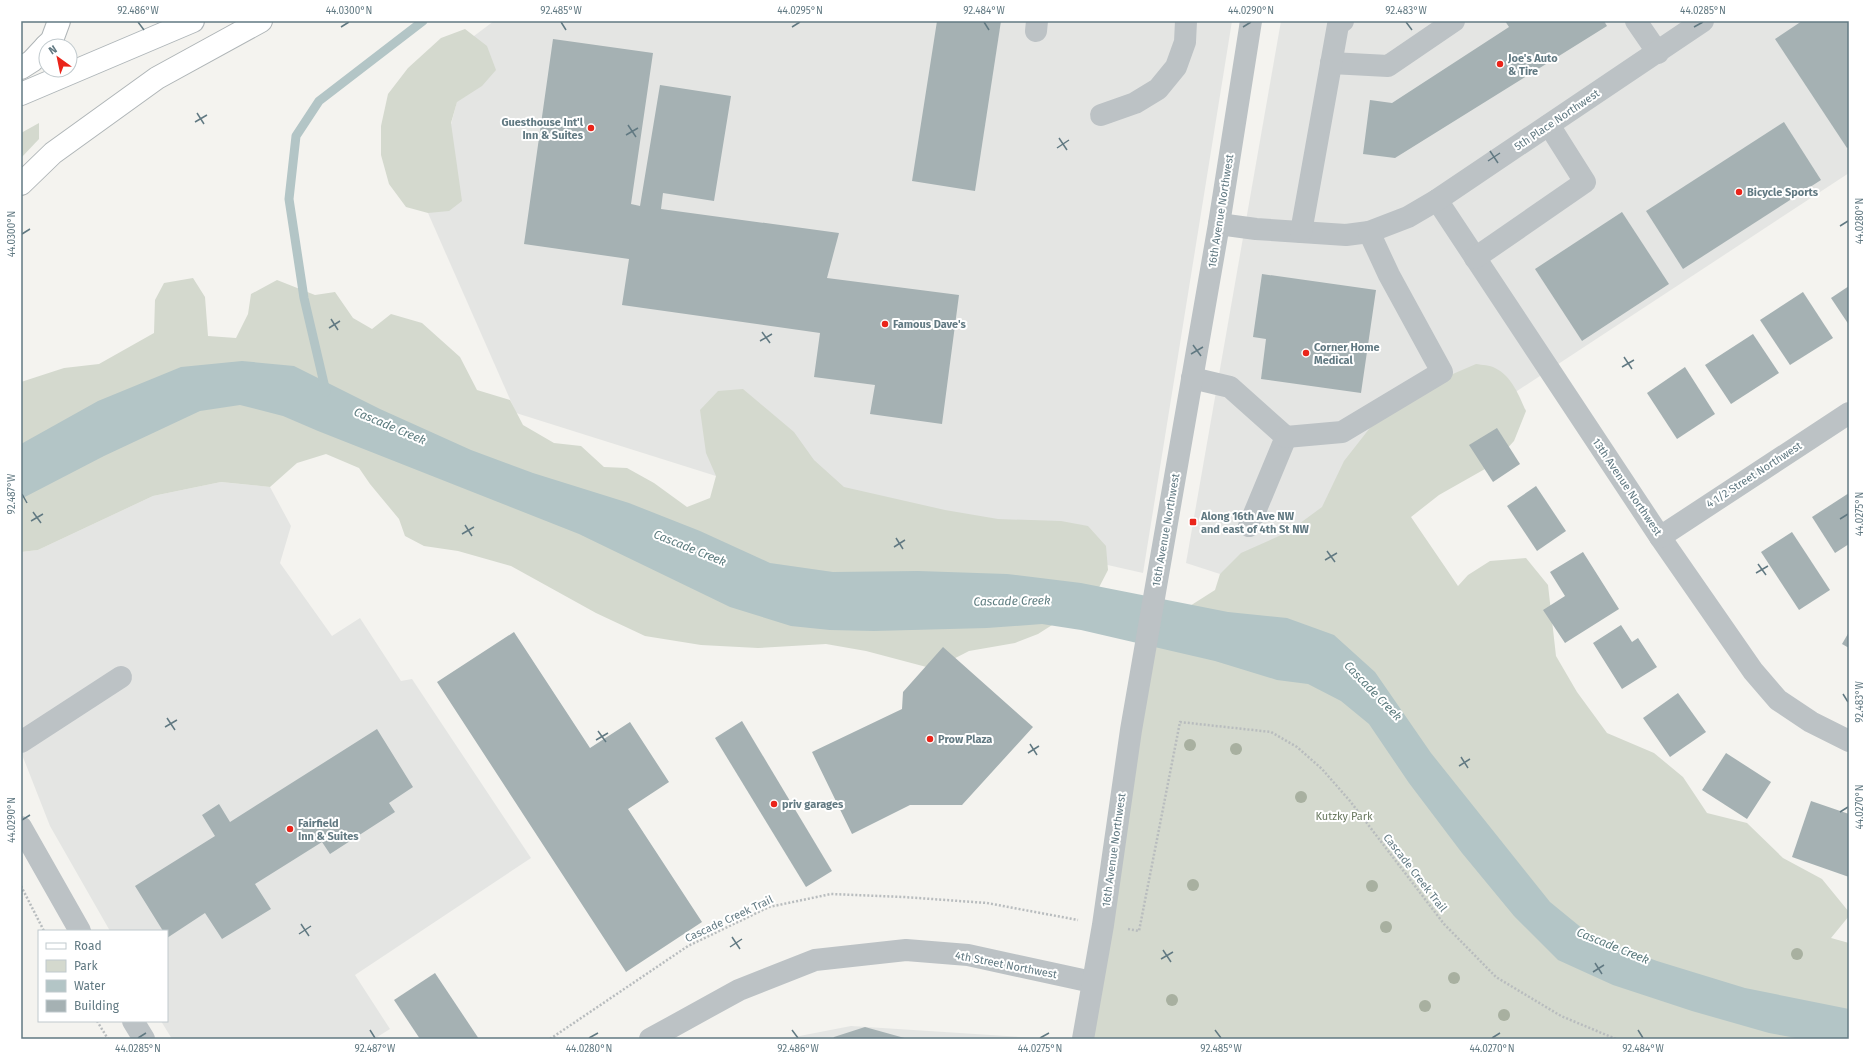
<svg xmlns="http://www.w3.org/2000/svg" width="1870" height="1060" viewBox="0 0 1870 1060" font-family="'Fira Sans',sans-serif">
	<style>
		.built { fill: #e4e5e3 }
		.green { fill: #d4d9ce }
		.water { fill: #b3c5c6 }
		.lines { fill: none; stroke-linecap: round; stroke-linejoin: round }
		.stream { stroke: #b3c5c6; stroke-width: 9 }
		.building { fill: #a5b1b3 }
		.major-casing { stroke: #afb6b9; stroke-width: 24 }
		.highway-casing { stroke: #afb5b7; stroke-width: 24 }
		.path { stroke: #b8bcbe; stroke-width: 2.5; stroke-dasharray: 2 2; stroke-linecap: butt }
		.minor { stroke: #bcc2c5; stroke-width: 22 }
		.major { stroke: #fff; stroke-width: 22 }
		.highway { stroke: #fff; stroke-width: 22 }
		.tree { fill: #a8b0a0 }
		.ticks { fill: none; stroke: #617982; stroke-width: 1.5 }
		.poi-dot { fill: #ea241a; stroke: #fff; stroke-width: 1.5 }
		.labels { text-anchor: middle; dominant-baseline: central; stroke-width: 4; stroke-linejoin: round; paint-order: stroke }
		.poi-label { font-size: 11px; font-weight: bold; fill: #617982; stroke: #fff; text-anchor: start }
		.street-label { font-size: 11px; fill: #617982; stroke: #fff }
		.park-label { font-size: 11px; fill: #6a7960; stroke: #fff }
		.water-label { font-size: 12px; font-style: italic; fill: #5d7c7f; stroke: #fff }
		.neatline { fill: none; stroke: #617982; stroke-width: 1.5 }
		.ticks-label { font-size: 10px; text-anchor: middle; fill: #617982 }
	</style>
	<rect width="100%" height="100%" fill="#f4f3ef"/>
	<g class="built">
		<path d="M494 21H1232L1143 573 716 476 516 413 428 213 474 36Z"/>
		<path d="M1281 21H1849V173L1517 391 1220 574 1186 563Z"/>
		<path d="M221 482 270 487 291 526 280 563 332 636 360 618 401 681 412 679 531 858 355 975 390 1029 374 1039H172L161 1021H167V931H110L50 826 21 752V552L38 550 153 496Z"/>
		<path d="M851 1026 1037 1038 784 1039Z"/>
	</g>
	<g class="green">
		<path d="M465 29 487 46 496 70 482 86 457 102 451 123 462 201 449 211 428 213 406 207 389 184 381 155V126L388 94 408 68 441 38Z"/>
		<path d="M39 123V139L21 158V133Z"/>
		<path d="M193 278 205 297 208 336 236 338 248 314 251 294 277 280 315 295 335 292 353 318 372 329 391 314 422 323 460 357 477 390 510 400 523 425 554 443 581 446 604 467 627 468 654 483 687 507 710 498 716 476 706 453 700 410 718 391 743 389 794 432 814 460 844 487 945 510 998 519 1061 521 1088 526 1106 546 1108 570 1093 599 1038 634 1015 643 969 651 934 669 866 651 826 644 758 648 701 645 645 636 596 613 511 566 458 551 424 546 405 536 399 519 370 484 359 468 326 454 297 463 270 487 221 482 153 496 38 550 21 552V382L64 368 99 364 154 333 155 300 164 283Z"/>
		<path d="M1476 364C1482 365 1490 365 1495 368 1512 376 1519 396 1526 411L1514 441 1492 465 1439 495 1411 517 1458 586 1468 575 1490 561 1526 558 1548 585 1556 656 1577 692 1607 733 1654 753 1683 777 1707 813 1747 823 1783 858 1822 879 1849 912V916L1831 938 1849 943V1039H1083L1149 632 1215 590 1220 574 1241 553 1288 532 1322 507 1344 461 1380 415 1439 380Z"/>
	</g>
	<path class="water" d="M242 361 294 366 380 409 471 450 533 473 629 503 700 531 770 563 833 572 918 571 1007 574 1081 583 1228 612 1287 618 1334 635 1375 672 1431 753 1550 902 1594 938 1657 961 1745 988 1849 1009V1039H1802L1769 1033 1692 1011 1613 985 1558 960 1514 916 1462 853 1409 783 1369 724 1341 701 1308 684 1277 680 1215 661 1081 630 1042 624 987 628 874 631 830 630 791 626 730 607 579 534 318 431 283 416 240 405 200 411 104 456 21 499V444L98 401 181 367Z"/>
	<g class="lines">
		<path class="stream" d="M326 392 304 298 289 199 296 136 319 101 423 21"/>
	</g>
	<g class="building">
		<path d="M937 21H1001L975 191 912 181Z"/>
		<path d="M1505 21H1604L1607 26 1395 158 1363 154 1370 100 1392 103 1509 27Z"/>
		<path d="M1802 21H1849V147L1847 148 1775 39Z"/>
		<path d="M553 39 653 53 631 204 640 206 660 85 731 96 714 201 663 193 661 209 839 233 827 278 959 295 942 424 870 414 875 385 814 377 820 333 622 305 629 259 524 244Z"/>
		<path d="M1784 122 1821 180 1683 269 1646 211Z"/>
		<path d="M1622 212 1669 284 1582 341 1535 269Z"/>
		<path d="M1262 274 1376 290 1361 393 1261 379 1266 339 1253 337Z"/>
		<path d="M1849 286V325L1831 298Z"/>
		<path d="M1803 292 1833 338 1790 365 1760 320Z"/>
		<path d="M1753 334 1779 373 1731 404 1705 365Z"/>
		<path d="M1685 367 1715 414 1677 439 1647 393Z"/>
		<path d="M1497 428 1520 464 1493 482 1469 445Z"/>
		<path d="M1536 486 1566 531 1537 551 1507 506Z"/>
		<path d="M1849 493V544L1835 553 1812 517Z"/>
		<path d="M1792 532 1830 590 1799 610 1761 552Z"/>
		<path d="M1583 552 1619 609 1565 643 1543 610 1565 596 1550 572Z"/>
		<path d="M1621 625 1632 642 1638 638 1657 667 1622 689 1593 643Z"/>
		<path d="M514 632 590 748 630 722 669 782 628 809 702 922 626 972 437 682Z"/>
		<path d="M1849 632V648L1842 644Z"/>
		<path d="M943 647 1033 727 962 805H910L852 834 812 752 902 709 903 692Z"/>
		<path d="M1678 693 1706 732 1670 757 1643 718Z"/>
		<path d="M742 721 832 871 806 887 715 738Z"/>
		<path d="M377 729 413 787 389 803 395 812 330 854 322 842 255 884 271 909 222 939 205 913 167 938V931H163L135 886 215 836 202 815 219 804 230 822Z"/>
		<path d="M1726 753 1771 782 1747 819 1702 790Z"/>
		<path d="M1811 801 1849 814V877L1792 857Z"/>
		<path d="M435 973 479 1039H420L394 1000Z"/>
		<path d="M865 1027 908 1039H833L834 1037Z"/>
	</g>
	<g class="lines">
		<g class="major-casing">
			<path id="major" d="M21 94 193 21"/>
		</g>
		<g class="highway-casing">
			<g id="highway">
				<path d="M46 46 52 40 59 21"/>
				<path d="M21 68 32 61 46 46"/>
				<path d="M21 184 53 153 157 78 261 21"/>
			</g>
		</g>
		<g class="path">
			<path d="M21 886 44 931"/>
			<path d="M1128 929 1139 931 1180 722 1271 732 1297 747 1322 769 1350 801 1444 924 1496 977 1561 1016 1616 1039"/>
			<path d="M97 1021 108 1039"/>
			<path d="M550 1039 688 946 769 907 831 894 904 897 987 903 1078 920"/>
		</g>
		<g class="minor">
			<path d="M1636 21 1658 53"/>
			<path d="M1036 31 1037 21"/>
			<path d="M1331 63 1388 66 1454 21"/>
			<path d="M1101 115 1135 103 1158 89 1176 67 1185 42 1186 21"/>
			<path d="M1437 200 1660 537 1753 671 1778 700 1811 722 1849 741"/>
			<path d="M1219 224 1256 229 1346 235 1369 232 1408 217 1437 200 1703 21"/>
			<path d="M1301 232 1338 25 1343 21"/>
			<path d="M1475 258 1585 182 1549 125"/>
			<path d="M1192 378 1230 387 1286 437 1249 526"/>
			<path d="M1286 437 1342 432 1442 372 1389 275 1369 232"/>
			<path d="M1660 537 1849 413"/>
			<path d="M21 742 121 677"/>
			<path d="M21 827 80 931"/>
			<path d="M133 1021 144 1039"/>
			<path d="M650 1039 739 990 815 960 906 950 968 955 1092 982"/>
			<path d="M1083 1039 1103 925 1131 730 1219 224 1251 21"/>
		</g>
		<use href="#major" class="major"/>
		<use href="#highway" class="highway"/>
	</g>
	<g class="tree">
		<circle cx="1190" cy="745" r="6"/>
		<circle cx="1236" cy="749" r="6"/>
		<circle cx="1301" cy="797" r="6"/>
		<circle cx="1193" cy="885" r="6"/>
		<circle cx="1372" cy="886" r="6"/>
		<circle cx="1386" cy="927" r="6"/>
		<circle cx="1797" cy="954" r="6"/>
		<circle cx="1454" cy="978" r="6"/>
		<circle cx="1172" cy="1000" r="6"/>
		<circle cx="1425" cy="1006" r="6"/>
		<circle cx="1504" cy="1015" r="6"/>
	</g>
	<path class="ticks" d="M138 22 144 30M561 22 566 30M984 22 989 30M1406 22 1412 30M341 27 349 22M792 27 800 22M1243 27 1251 22M1694 27 1703 22M197 113 204 124M195 122 207 115M628 125 636 137M626 135 638 128M1059 138 1067 150M1057 148 1069 140M1490 151 1498 163M1488 161 1500 153M1840 226 1848 221M22 234 30 229M331 319 338 330M329 328 340 321M762 332 770 343M760 341 772 334M1193 345 1201 356M1191 354 1203 347M1624 357 1632 369M1622 367 1634 360M22 494 27 503M33 512 41 523M1840 519 1848 514M31 521 43 514M465 525 472 536M462 534 474 527M896 538 903 549M894 547 905 540M1327 551 1335 562M1325 560 1337 553M1758 564 1766 575M1756 573 1768 566M1843 694 1848 702M167 718 175 730M165 727 177 720M598 731 606 742M596 740 608 733M1030 744 1037 755M1028 753 1039 746M1461 757 1468 768M1459 766 1470 759M1840 812 1848 807M22 820 30 815M301 924 309 936M299 934 311 926M732 937 740 949M730 947 742 939M1163 950 1171 962M1161 959 1173 952M1595 963 1602 974M1593 972 1604 965M370 1030 375 1038M792 1030 798 1038M1215 1030 1221 1038M1638 1030 1643 1038M138 1038 146 1033M589 1038 598 1033M1040 1038 1049 1033M1492 1038 1500 1033"/>
	<g class="poi-dot">
		<circle cx="1500" cy="64" r="4"/>
		<circle cx="591" cy="128" r="4"/>
		<circle cx="1739" cy="192" r="4"/>
		<circle cx="885" cy="324" r="4"/>
		<circle cx="1306" cy="353" r="4"/>
		<rect x="1189" y="518" width="8" height="8" rx="2"/>
		<circle cx="930" cy="739" r="4"/>
		<circle cx="774" cy="804" r="4"/>
		<circle cx="290" cy="829" r="4"/>
	</g>
	<g class="labels">
		<g class="poi-label">
			<text x="1508" y="58">Joe's Auto<tspan x="1508" dy="13">&amp; Tire</tspan></text>
			<text x="583" y="122" text-anchor="end">Guesthouse Int'l<tspan x="583" dy="13">Inn &amp; Suites</tspan></text>
			<text x="1747" y="192">Bicycle Sports</text>
			<text x="893" y="324">Famous Dave's</text>
			<text x="1314" y="347">Corner Home<tspan x="1314" dy="13">Medical</tspan></text>
			<text x="1201" y="516">Along 16th Ave NW<tspan x="1201" dy="13">and east of 4th St NW</tspan></text>
			<text x="938" y="739">Prow Plaza</text>
			<text x="782" y="804">priv garages</text>
			<text x="298" y="823">Fairfield<tspan x="298" dy="13">Inn &amp; Suites</tspan></text>
		</g>
		<g class="street-label">
			<text transform="translate(1557 120) rotate(-34)">5th Place Northwest</text>
			<text transform="translate(1221 211) rotate(-81)">16th Avenue Northwest</text>
			<text transform="translate(1754 475) rotate(-33)">4 1/2 Street Northwest</text>
			<text transform="translate(1627 487) rotate(56)">13th Avenue Northwest</text>
			<text transform="translate(1166 530) rotate(-80)">16th Avenue Northwest</text>
			<text transform="translate(1114 850) rotate(-82)">16th Avenue Northwest</text>
			<text transform="translate(1415 873) rotate(52)">Cascade Creek Trail</text>
			<text transform="translate(729 919) rotate(-25)">Cascade Creek Trail</text>
			<text transform="translate(1006 965) rotate(11)">4th Street Northwest</text>
		</g>
		<g class="park-label">
			<text x="1344" y="816">Kutzky Park</text>
		</g>
		<g class="water-label">
			<text transform="translate(390 426) rotate(23)">Cascade Creek</text>
			<text transform="translate(690 548) rotate(22)">Cascade Creek</text>
			<text transform="translate(1012 601) rotate(-1)">Cascade Creek</text>
			<text transform="translate(1373 691) rotate(46)">Cascade Creek</text>
			<text transform="translate(1613 946) rotate(22)">Cascade Creek</text>
		</g>
	</g>
	<rect width="1870" height="1060" fill="none" stroke="#ffffff" stroke-width="44"/>
	<rect x="38" y="930" width="130" height="92" fill="#ffffff" stroke="#c0c9cd"/>
	<rect x="46" y="943" width="20" height="6" fill="#ffffff" stroke="#c0c9cd"/>
	<text x="74" y="950" font-size="12" fill="#617982">Road</text>
	<rect x="46" y="960" width="20" height="12" fill="#d4d9ce" stroke="#c0c9cd"/>
	<text x="74" y="970" font-size="12" fill="#617982">Park</text>
	<rect x="46" y="980" width="20" height="12" fill="#b3c5c6" stroke="#c0c9cd"/>
	<text x="74" y="990" font-size="12" fill="#617982">Water</text>
	<rect x="46" y="1000" width="20" height="12" fill="#a5b1b3" stroke="#c0c9cd"/>
	<text x="74" y="1010" font-size="12" fill="#617982">Building</text>
	<g transform="translate(58 58) rotate(327)"><circle r="19" fill="#ffffff" stroke="#c0c9cd"/>
	<path d="M0-3L7 15L0 10L-7 15Z" fill="#ea241a"/>
	<text y="-6" font-size="11" font-weight="bold" text-anchor="middle" fill="#617982">N</text>
	</g>
	<rect x="22" y="22" width="1826" height="1016" class="neatline"/>
	<g class="ticks-label">
		<text x="138" y="14">92.486°W</text>
		<text x="349" y="14">44.0300°N</text>
		<text x="561" y="14">92.485°W</text>
		<text x="800" y="14">44.0295°N</text>
		<text x="984" y="14">92.484°W</text>
		<text x="1251" y="14">44.0290°N</text>
		<text x="1406" y="14">92.483°W</text>
		<text x="1703" y="14">44.0285°N</text>
		<text transform="translate(1859 221) rotate(-90)" y="4">44.0280°N</text>
		<text transform="translate(11 234) rotate(-90)" y="4">44.0300°N</text>
		<text transform="translate(11 494) rotate(-90)" y="4">92.487°W</text>
		<text transform="translate(1859 514) rotate(-90)" y="4">44.0275°N</text>
		<text transform="translate(1859 702) rotate(-90)" y="4">92.483°W</text>
		<text transform="translate(1859 807) rotate(-90)" y="4">44.0270°N</text>
		<text transform="translate(11 820) rotate(-90)" y="4">44.0290°N</text>
		<text x="138" y="1052">44.0285°N</text>
		<text x="375" y="1052">92.487°W</text>
		<text x="589" y="1052">44.0280°N</text>
		<text x="798" y="1052">92.486°W</text>
		<text x="1040" y="1052">44.0275°N</text>
		<text x="1221" y="1052">92.485°W</text>
		<text x="1492" y="1052">44.0270°N</text>
		<text x="1643" y="1052">92.484°W</text>
	</g>
</svg>
